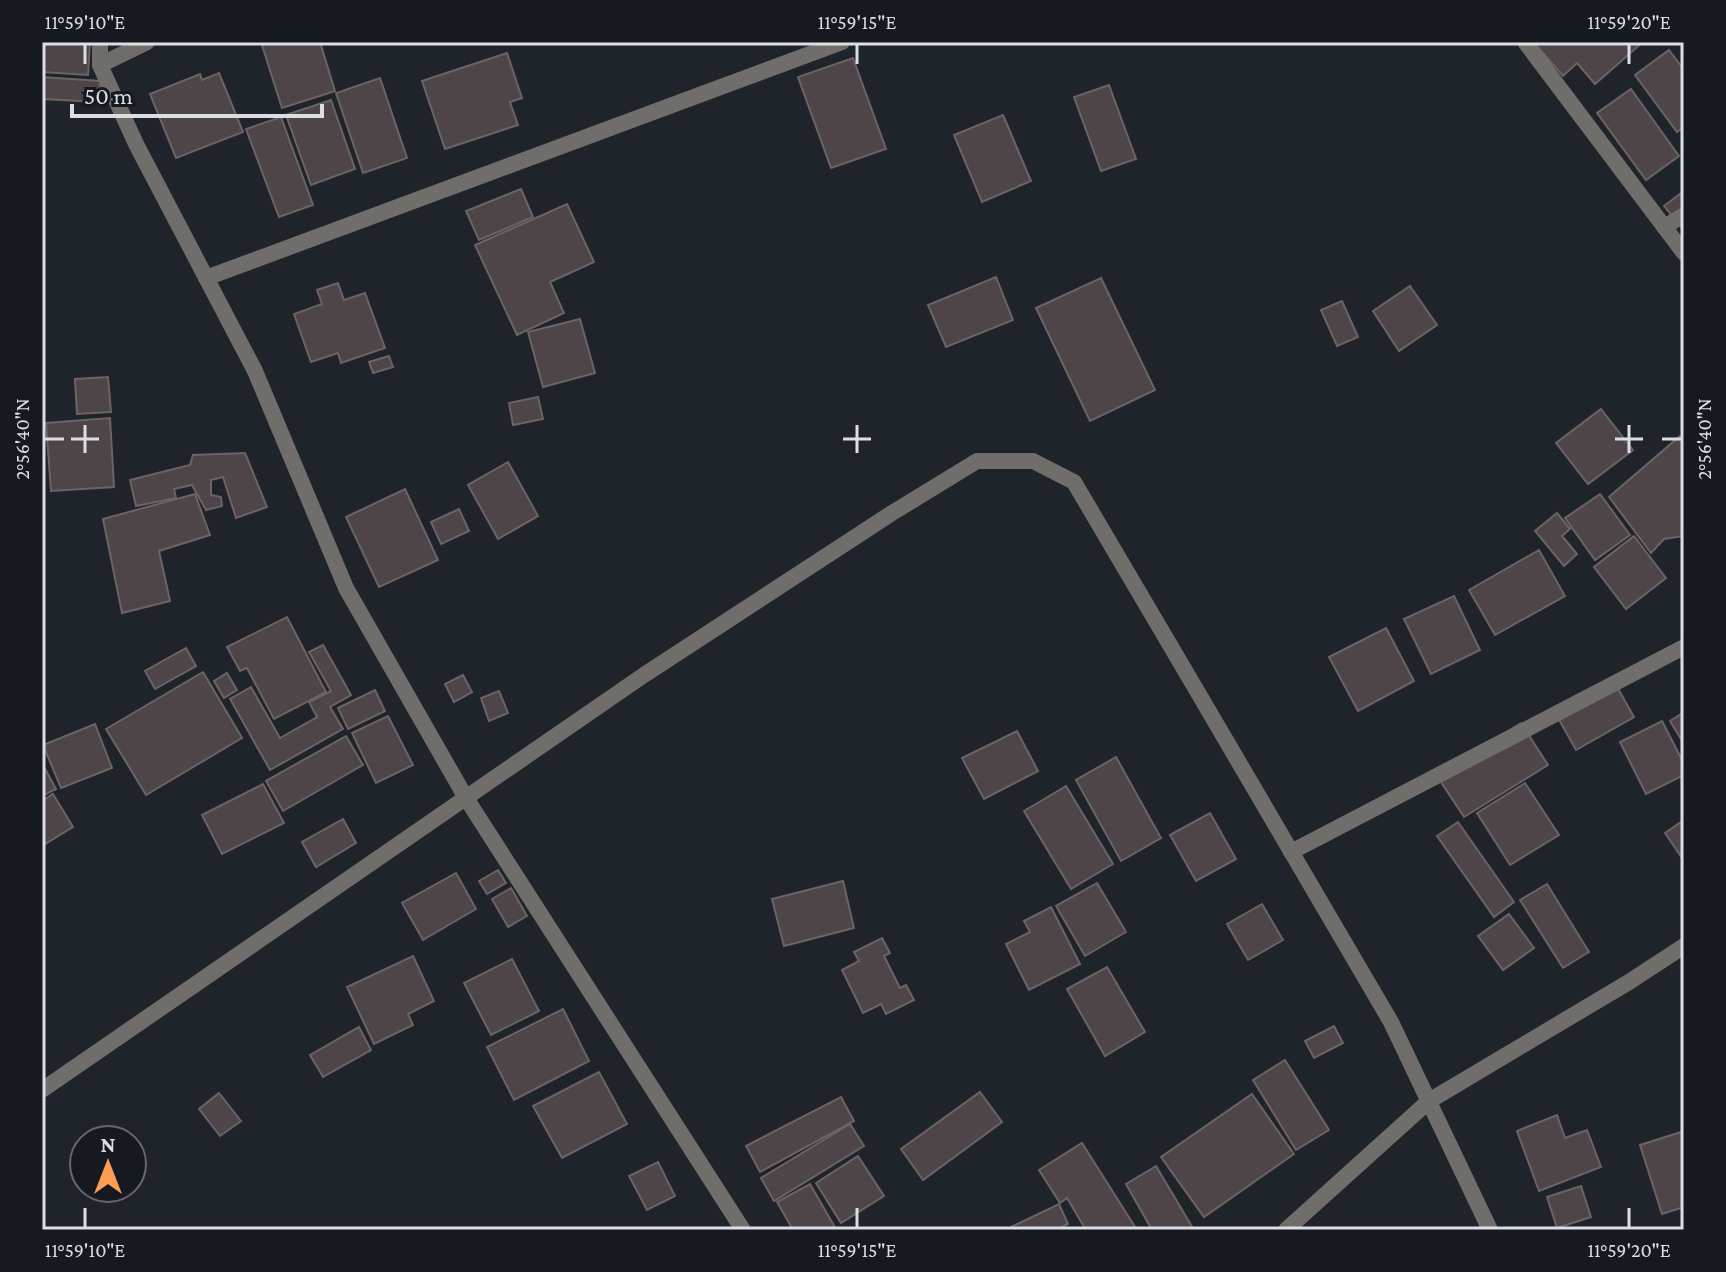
<svg xmlns="http://www.w3.org/2000/svg" width="1726" height="1272" viewBox="0 0 1726 1272" font-family="'Crimson Pro',serif">
	<style>
		.building { fill: #4e4549; stroke: #6c6366; stroke-width: 2 }
		.lines { fill: none; stroke-linecap: round; stroke-linejoin: round }
		.minor { stroke: #706e6b; stroke-width: 16 }
		.ticks { fill: none; stroke: #dbdee3; stroke-width: 3 }
		.neatline { fill: none; stroke: #dbdee3; stroke-width: 3 }
		.ticks-label { font-size: 20px; text-anchor: middle; fill: #dbdee3 }
	</style>
	<rect width="100%" height="100%" fill="#1f232a"/>
	<g class="building">
		<path d="M42 42H90L88 75 42 72Z"/>
		<path d="M261 42H320L335 91 282 108Z"/>
		<path d="M1539 42H1643L1595 84 1577 63 1563 76 1536 45Z"/>
		<path d="M1669 50 1684 70V127L1677 132 1635 75Z"/>
		<path d="M507 53 522 98 510 102 518 125 445 149 422 81Z"/>
		<path d="M853 58 886 149 831 168 798 77Z"/>
		<path d="M219 73 243 132 176 158 150 94 200 74 202 80Z"/>
		<path d="M42 77 100 81 99 102 42 99Z"/>
		<path d="M380 78 407 158 363 173 336 93Z"/>
		<path d="M1109 85 1136 159 1101 171 1074 97Z"/>
		<path d="M1631 89 1679 156 1646 180 1597 113Z"/>
		<path d="M331 100 355 169 311 185 286 115Z"/>
		<path d="M1003 115 1031 181 982 202 954 135Z"/>
		<path d="M281 117 313 205 279 217 246 129Z"/>
		<path d="M521 189 533 217 479 240 466 211Z"/>
		<path d="M1684 191V224L1681 227 1664 206Z"/>
		<path d="M567 204 594 262 550 282 564 313 517 335 475 245Z"/>
		<path d="M996 277 1013 320 946 347 928 305Z"/>
		<path d="M1101 278 1155 390 1090 421 1036 308Z"/>
		<path d="M338 283 344 300 365 293 385 348 341 363 338 353 311 362 294 314 322 304 317 290Z"/>
		<path d="M1410 286 1437 325 1399 351 1373 311Z"/>
		<path d="M1342 301 1358 337 1337 346 1321 310Z"/>
		<path d="M580 319 595 373 543 387 528 332Z"/>
		<path d="M389 356 393 367 373 373 369 362Z"/>
		<path d="M108 377 111 412 77 414 75 379Z"/>
		<path d="M538 397 543 419 513 425 509 403Z"/>
		<path d="M1601 409 1633 450 1588 484 1556 443Z"/>
		<path d="M110 418 114 487 51 491 46 423Z"/>
		<path d="M1680 436 1684 441V536L1664 539 1651 553 1609 497Z"/>
		<path d="M245 453 267 507 236 518 223 477 211 480V495L221 497 222 506 206 510 192 485 174 489 176 498 136 506 130 480 190 465 193 455Z"/>
		<path d="M508 462 538 516 498 539 468 485Z"/>
		<path d="M405 489 438 560 379 587 346 517Z"/>
		<path d="M195 494 210 535 159 551 170 601 122 613 103 519Z"/>
		<path d="M1600 494 1630 535 1595 560 1565 518Z"/>
		<path d="M459 509 469 531 441 544 431 522Z"/>
		<path d="M1557 513 1570 529 1562 536 1577 554 1564 566 1535 531Z"/>
		<path d="M1634 536 1666 578 1626 609 1594 567Z"/>
		<path d="M1539 550 1565 596 1495 635 1469 590Z"/>
		<path d="M1454 596 1480 650 1431 674 1404 619Z"/>
		<path d="M287 617 326 692 274 719 247 668 240 671 227 647Z"/>
		<path d="M1386 628 1414 681 1358 711 1329 657Z"/>
		<path d="M323 645 351 695 330 707 343 729 270 770 230 699 251 687 280 738 317 717 309 702 331 691 309 652Z"/>
		<path d="M186 648 196 666 155 689 145 671Z"/>
		<path d="M203 672 242 738 146 795 106 729Z"/>
		<path d="M227 673 237 690 224 698 214 681Z"/>
		<path d="M463 675 472 692 454 702 445 684Z"/>
		<path d="M1616 685 1634 717 1576 750 1558 718Z"/>
		<path d="M375 690 385 711 348 729 338 708Z"/>
		<path d="M499 691 508 713 489 721 481 698Z"/>
		<path d="M1684 712V744L1670 721Z"/>
		<path d="M388 716 413 765 376 783 352 733Z"/>
		<path d="M1662 721 1684 764V775L1646 794 1620 742Z"/>
		<path d="M1521 723 1548 765 1464 817 1437 776Z"/>
		<path d="M95 724 112 768 61 788 43 745Z"/>
		<path d="M1017 731 1038 771 984 799 962 758Z"/>
		<path d="M346 736 363 765 283 811 266 781Z"/>
		<path d="M1116 757 1161 838 1121 861 1076 780Z"/>
		<path d="M42 763 56 789 42 796Z"/>
		<path d="M1525 783 1559 835 1510 865 1477 813Z"/>
		<path d="M263 784 284 823 222 854 202 815Z"/>
		<path d="M1066 786 1113 864 1071 889 1024 811Z"/>
		<path d="M53 794 73 827 42 846V801Z"/>
		<path d="M1210 813 1236 859 1196 881 1170 835Z"/>
		<path d="M343 819 356 843 316 867 302 842Z"/>
		<path d="M1684 820V861L1665 833Z"/>
		<path d="M1458 822 1514 902 1494 917 1437 836Z"/>
		<path d="M498 870 506 883 487 894 479 881Z"/>
		<path d="M456 873 476 909 423 940 402 903Z"/>
		<path d="M843 881 854 928 784 946 772 899Z"/>
		<path d="M1097 883 1126 932 1085 956 1056 906Z"/>
		<path d="M1547 884 1589 952 1563 968 1520 900Z"/>
		<path d="M511 888 527 916 508 927 492 899Z"/>
		<path d="M1262 904 1283 940 1248 960 1227 924Z"/>
		<path d="M1051 907 1080 964 1029 990 1006 944 1030 932 1024 921Z"/>
		<path d="M1509 914 1534 948 1503 970 1478 936Z"/>
		<path d="M882 938 890 953 884 956 900 988 906 985 914 1000 886 1014 881 1004 863 1013 842 970 859 961 854 952Z"/>
		<path d="M413 956 434 1001 408 1014 413 1025 374 1044 347 987Z"/>
		<path d="M512 959 539 1011 491 1035 464 983Z"/>
		<path d="M1107 967 1145 1032 1105 1056 1067 989Z"/>
		<path d="M563 1009 589 1061 514 1100 487 1047Z"/>
		<path d="M1334 1026 1343 1043 1314 1058 1305 1041Z"/>
		<path d="M359 1027 371 1050 323 1077 310 1055Z"/>
		<path d="M1285 1060 1329 1130 1296 1150 1253 1080Z"/>
		<path d="M599 1072 627 1124 562 1158 533 1106Z"/>
		<path d="M980 1092 1002 1122 923 1180 901 1149Z"/>
		<path d="M219 1093 241 1121 220 1136 199 1109Z"/>
		<path d="M1252 1094 1294 1154 1204 1217 1161 1157Z"/>
		<path d="M841 1097 854 1121 760 1172 746 1146Z"/>
		<path d="M1557 1115 1565 1138 1587 1130 1601 1167 1539 1191 1517 1131Z"/>
		<path d="M850 1124 864 1146 774 1201 761 1178Z"/>
		<path d="M1681 1132 1684 1143V1207L1662 1214 1640 1145Z"/>
		<path d="M1082 1143 1137 1230H1086L1067 1198 1060 1203 1039 1170Z"/>
		<path d="M858 1156 884 1196 841 1223 816 1183Z"/>
		<path d="M658 1162 675 1196 647 1210 629 1176Z"/>
		<path d="M1156 1166 1194 1230H1152L1126 1184Z"/>
		<path d="M810 1184 836 1229 834 1230H793L777 1202Z"/>
		<path d="M1581 1186 1591 1217 1557 1228 1547 1197Z"/>
		<path d="M1059 1204 1068 1224 1055 1230H1013L1011 1227Z"/>
	</g>
	<g class="lines">
		<g class="minor">
			<path d="M100 42V65L136 144 255 371 346 588 466 798 743 1230"/>
			<path d="M1525 42 1684 253"/>
			<path d="M100 65 147 42"/>
			<path d="M1664 227 1684 215"/>
			<path d="M206 278 842 42"/>
			<path d="M1291 852 1684 647"/>
			<path d="M42 1090 644 675 892 513 977 461H1033L1074 482 1200 696 1391 1022 1490 1230"/>
			<path d="M1286 1230 1429 1101 1629 982 1684 946"/>
		</g>
	</g>
	<path class="ticks" d="M85 44V64M857 44V64M1629 44V64M85 425V453M857 425V453M1629 425V453M44 439H64M71 439H99M843 439H871M1615 439H1643M1662 439H1682M85 1208V1228M857 1208V1228M1629 1208V1228"/>
	<rect width="1726" height="1272" fill="none" stroke="#161a20" stroke-width="88"/>
	<g transform="translate(108 1164)"><circle r="38" fill="#161a20" stroke="#65686e" stroke-width="2"/>
	<path d="M0-6L14 30L0 20L-14 30Z" fill="#fc9d54"/>
	<text y="-12" font-size="22" font-weight="bold" text-anchor="middle" fill="#dbdee3">N</text>
	</g>
	<path d="M72 104v12h250v-12" fill="none" stroke="#dbdee3" stroke-width="4"/>
	<text x="84" y="104" font-size="24" fill="#dbdee3" stroke="#161a20" stroke-width="6" paint-order="stroke">50 m</text>
	<rect x="44" y="44" width="1638" height="1184" class="neatline"/>
	<g class="ticks-label">
		<text x="85" y="29">11°59'10"E</text>
		<text x="857" y="29">11°59'15"E</text>
		<text x="1629" y="29">11°59'20"E</text>
		<text transform="translate(22 439) rotate(-90)" y="7">2°56'40"N</text>
		<text transform="translate(1704 439) rotate(-90)" y="7">2°56'40"N</text>
		<text x="85" y="1257">11°59'10"E</text>
		<text x="857" y="1257">11°59'15"E</text>
		<text x="1629" y="1257">11°59'20"E</text>
	</g>
</svg>
